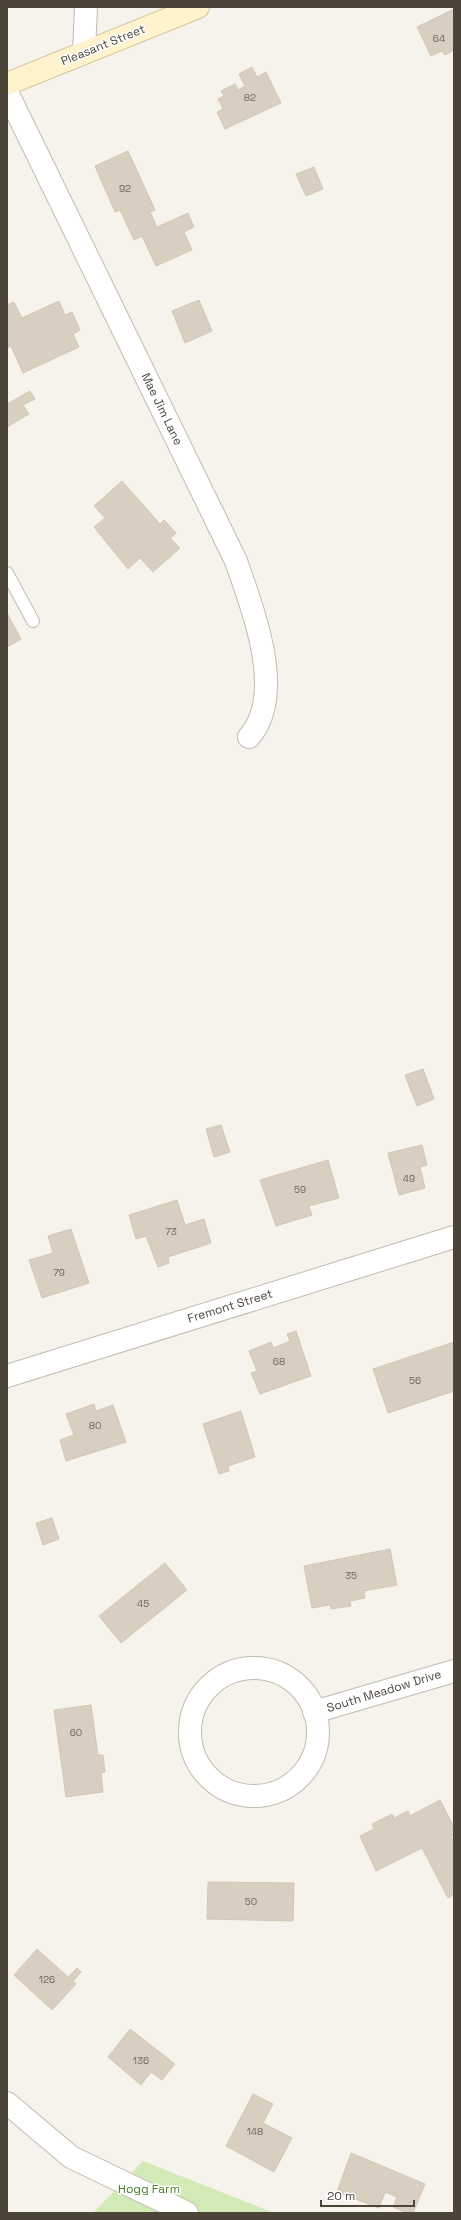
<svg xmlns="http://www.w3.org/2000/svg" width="461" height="2220" viewBox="0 0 461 2220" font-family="'Space Grotesk',sans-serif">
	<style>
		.green { fill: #d2eab5 }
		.building { fill: #d8cfc1; stroke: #d3c7b4 }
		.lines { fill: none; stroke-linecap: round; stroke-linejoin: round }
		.lane-casing { stroke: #c2bbae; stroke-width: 14 }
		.street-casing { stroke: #c2bbae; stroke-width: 24 }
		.secondary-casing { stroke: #d6c79b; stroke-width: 24 }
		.lane { stroke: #fff; stroke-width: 12 }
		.street { stroke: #fff; stroke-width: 22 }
		.secondary { stroke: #fff3cd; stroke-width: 22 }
		.labels { text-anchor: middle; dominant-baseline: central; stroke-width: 3; stroke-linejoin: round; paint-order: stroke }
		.number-label { font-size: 10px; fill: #6e675b }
		.street-label { font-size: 12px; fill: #4b4439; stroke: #fff }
		.park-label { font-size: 12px; fill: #4a7f2a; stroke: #fff }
	</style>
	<rect width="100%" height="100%" fill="#f6f3ec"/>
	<path class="green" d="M143 2161 274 2213H93Z"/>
	<g class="building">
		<path d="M454 9V50L445 55 442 51 431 56 417 27Z"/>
		<path d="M252 67 257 77 266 72 281 103 225 129 217 112 223 109 218 99 224 96 221 91 235 84 238 90 245 86 239 74Z"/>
		<path d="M128 151 155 210 150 212 157 227 188 213 194 227 184 232 192 250 156 266 142 236 134 240 120 210 115 212 95 166Z"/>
		<path d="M314 167 323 189 306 196 296 174Z"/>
		<path d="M199 300 212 331 185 343 172 311Z"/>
		<path d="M59 301 65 315 72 312 80 330 73 334 79 347 23 373 11 346 7 348V305L14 302 22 318Z"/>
		<path d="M30 391 35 399 23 405 29 414 7 427V404Z"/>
		<path d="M122 481 160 524 164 520 176 533 170 538 180 548 153 572 140 558 128 569 94 527 105 518 94 506Z"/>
		<path d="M7 613 21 639 7 647Z"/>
		<path d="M423 1069 434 1099 417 1106 405 1075Z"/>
		<path d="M221 1125 230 1152 214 1157 206 1129Z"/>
		<path d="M422 1145 427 1165 420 1167 425 1188 399 1195 388 1153Z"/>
		<path d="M328 1160 339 1198 309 1206 312 1215 276 1226 260 1180Z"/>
		<path d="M177 1200 185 1225 204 1219 211 1243 168 1257 169 1263 158 1267 146 1236 136 1239 129 1215Z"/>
		<path d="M71 1229 89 1283 42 1298 29 1260 53 1253 48 1236Z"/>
		<path d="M296 1331 311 1376 260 1394 251 1373 257 1371 249 1351 271 1342 273 1348 290 1341 287 1334Z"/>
		<path d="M454 1342V1391L388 1413 373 1369Z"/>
		<path d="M94 1404 96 1411 113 1405 126 1442 66 1461 60 1440 74 1435 66 1414Z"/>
		<path d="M241 1411 255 1457 228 1466 229 1471 219 1474 203 1424Z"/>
		<path d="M52 1518 59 1539 43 1545 36 1523Z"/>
		<path d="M390 1549 397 1585 364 1591 365 1598 350 1601 351 1606 331 1609 330 1605 312 1608 304 1566Z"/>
		<path d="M165 1563 187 1590 121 1643 99 1616Z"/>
		<path d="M91 1705 98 1755H103L105 1772 101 1773 103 1792 66 1797 54 1710Z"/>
		<path d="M440 1800 454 1827V1835L451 1836 454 1843V1894L448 1898 422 1848 376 1871 360 1836 374 1829 372 1824 392 1814 394 1818 408 1811 410 1816Z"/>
		<path d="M208 1882 294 1883 293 1921 207 1919Z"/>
		<path d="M37 1949 68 1977 77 1968 81 1972 73 1981 76 1984 52 2010 14 1975Z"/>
		<path d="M130 2029 175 2064 162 2080 151 2072 141 2085 108 2057Z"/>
		<path d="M253 2094 273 2104 263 2123 292 2138 274 2172 226 2146Z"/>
		<path d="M351 2153 425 2184 413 2213H407L393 2207 397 2197 385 2192 379 2208 337 2192Z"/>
	</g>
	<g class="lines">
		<g class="lane-casing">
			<path id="lane" d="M7 573 33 621"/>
		</g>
		<g class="street-casing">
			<g id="street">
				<path d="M84 53 86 7"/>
				<path d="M7 92 236 561C252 608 287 694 249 737"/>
				<path d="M7 1376 454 1237"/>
				<circle cx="254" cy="1732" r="64"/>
				<path d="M314 1712 454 1671"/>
				<path d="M7 2103 71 2157 187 2213"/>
			</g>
		</g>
		<g class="secondary-casing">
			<path id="secondary" d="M7 84 198 7"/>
		</g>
		<use href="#lane" class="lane"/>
		<use href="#street" class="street"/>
		<use href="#secondary" class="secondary"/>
	</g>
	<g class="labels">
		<g class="number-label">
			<text x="439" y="38">64</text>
			<text x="250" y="97">82</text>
			<text x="125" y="188">92</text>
			<text x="409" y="1178">49</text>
			<text x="300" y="1189">59</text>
			<text x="171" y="1231">73</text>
			<text x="59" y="1272">79</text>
			<text x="279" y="1361">68</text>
			<text x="415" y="1380">56</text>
			<text x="95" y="1425">80</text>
			<text x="351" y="1575">35</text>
			<text x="143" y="1603">45</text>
			<text x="76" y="1732">60</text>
			<text x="251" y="1901">50</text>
			<text x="47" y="1979">126</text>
			<text x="141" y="2060">136</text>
			<text x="255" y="2131">148</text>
		</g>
		<g class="street-label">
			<text transform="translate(103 45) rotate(-22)">Pleasant Street</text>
			<text transform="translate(162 409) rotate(64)">Mae Jim Lane</text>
			<text transform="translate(230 1306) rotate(-17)">Fremont Street</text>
			<text transform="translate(384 1691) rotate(-17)">South Meadow Drive</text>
		</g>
		<g class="park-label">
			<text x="149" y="2189">Hogg Farm</text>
		</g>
	</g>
	<rect width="461" height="2220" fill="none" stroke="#4b4439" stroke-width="16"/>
	<path d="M321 2200v6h93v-6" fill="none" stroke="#4b4439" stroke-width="2"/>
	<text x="327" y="2200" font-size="12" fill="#4b4439" stroke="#ffffff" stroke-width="3" paint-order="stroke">20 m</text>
</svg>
